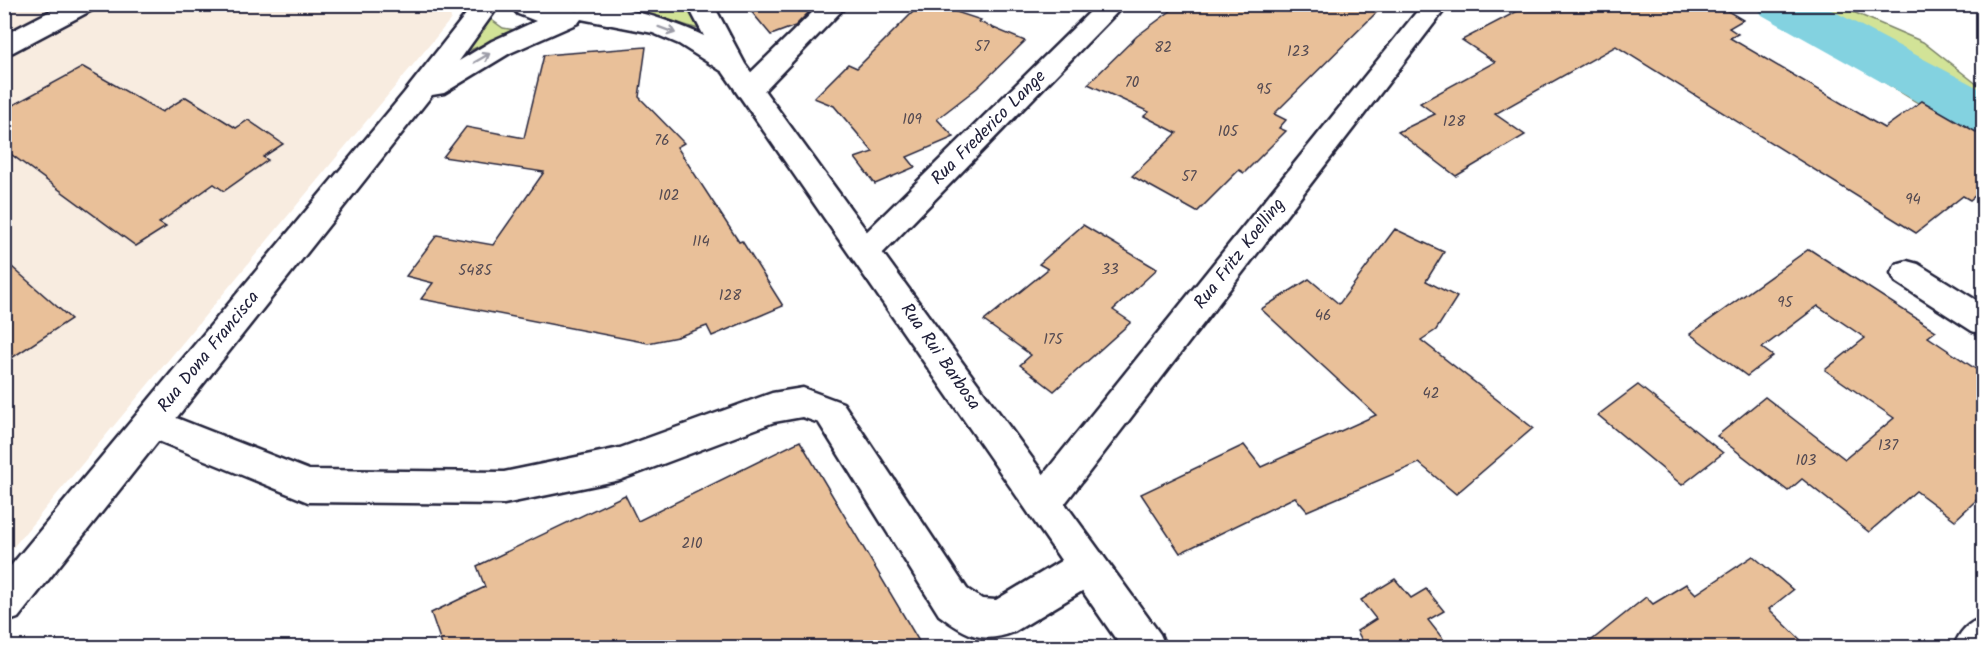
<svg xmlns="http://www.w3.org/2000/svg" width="1988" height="652" viewBox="0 0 1988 652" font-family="Kalam,sans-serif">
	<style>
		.built { fill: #f8ece0 }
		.green { fill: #d2e397; stroke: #7a8269; stroke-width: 1.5 }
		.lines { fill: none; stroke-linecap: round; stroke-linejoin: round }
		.river { fill: #83d2e0; fill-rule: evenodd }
		.building { fill: #e9c099; stroke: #22223b; stroke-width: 1.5 }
		.minor-casing { stroke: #22223b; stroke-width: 5 }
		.major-casing { stroke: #22223b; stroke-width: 5 }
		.minor { fill: #fff; fill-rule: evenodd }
		.major { fill: #fff; fill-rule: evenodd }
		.oneway { stroke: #9c9ca7 }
		.labels { text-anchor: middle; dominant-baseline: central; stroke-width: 4.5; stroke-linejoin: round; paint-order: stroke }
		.number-label { font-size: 15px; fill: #544a52 }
		.street-label { font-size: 18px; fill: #22223b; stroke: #fff }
	</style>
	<rect width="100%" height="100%" fill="#fff"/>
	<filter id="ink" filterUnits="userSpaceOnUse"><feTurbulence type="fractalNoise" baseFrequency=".0167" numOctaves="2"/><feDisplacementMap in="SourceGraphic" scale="12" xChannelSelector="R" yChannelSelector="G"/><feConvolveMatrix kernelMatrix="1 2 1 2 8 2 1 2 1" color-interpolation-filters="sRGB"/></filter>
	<g filter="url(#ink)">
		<path class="built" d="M5 5H449L451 19 5 557Z"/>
		<g class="green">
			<path d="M660 5H692L705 31 645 13Z"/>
			<path d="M1759 5H1837L1923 42 1983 89V125L1939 101 1926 108Z"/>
			<path d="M486 16 503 28 516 30 457 56Z"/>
		</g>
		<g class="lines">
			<path class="river" d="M1755 4H1820L1984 91V134L1964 128 1762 15Z"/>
		</g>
		<g class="building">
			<path d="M745 4H817L795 26 771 35Z"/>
			<path d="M921 4H932L981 20 979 22 1025 41 977 88 937 119 954 137 907 157 915 167 875 184 855 158 873 152 834 106 814 98 848 64 857 68Z"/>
			<path d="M1180 4H1385L1274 114 1286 120 1279 128 1286 131 1244 173 1239 170 1197 212 1132 176 1177 133 1144 116 1149 112 1088 84 1137 36Z"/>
			<path d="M1531 4H1716L1743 20 1729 28 1738 34 1730 38 1884 128 1922 101 1983 136V189L1970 200 1963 196 1916 233 1616 46 1495 114 1525 135 1456 176 1398 132 1435 114 1420 103 1495 62 1462 40Z"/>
			<path d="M646 47 639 97 684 143 677 147 739 242 742 241 783 306 712 336 707 326 677 337 648 343 421 299 433 283 406 276 437 235 493 245 544 172 443 157 466 127 524 138 544 55Z"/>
			<path d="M83 67 162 112 186 97 236 128 248 120 283 144 263 157 268 160 224 191 214 184 159 223 166 227 136 246 4 149V110Z"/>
			<path d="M1083 225 1157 269 1113 310 1131 322 1054 391 1020 365 1031 355 984 321 1048 269 1039 264Z"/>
			<path d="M1395 229 1444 252 1426 281 1457 297 1436 330 1421 340 1533 428 1456 494 1419 463 1307 511 1295 497 1180 553 1141 494 1244 445 1261 467 1376 415 1261 309 1309 279 1339 304Z"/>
			<path d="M1809 249 1936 331 1928 337 1983 374V494L1955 520 1916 491 1869 532 1802 479 1788 491 1717 436 1765 397 1845 459 1894 418 1825 370 1865 338 1818 306 1762 348 1773 356 1747 376 1690 334Z"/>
			<path d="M4 260 71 319 4 363Z"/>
			<path d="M1638 385 1723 453 1682 485 1598 415Z"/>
			<path d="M800 441 923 648H443L431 613 485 587 477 566 625 495 638 521Z"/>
			<path d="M1753 556 1793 590 1769 609 1809 648H1582L1646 597 1653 604 1686 584 1696 594Z"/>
			<path d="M1395 579 1411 598 1426 589 1444 611 1428 620 1450 648H1353L1363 642 1357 631 1376 619 1361 600Z"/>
		</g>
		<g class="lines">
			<g class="minor-casing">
				<g id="minor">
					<path d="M64 4H97L94 9 13 52 4 54V35Z"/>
					<path d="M821 4H848L759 96 749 99 739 96 735 90 739 84Z"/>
					<path d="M1098 4H1125L876 260 865 264 854 260 849 252 854 244Z"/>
					<path d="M1423 4H1449L1056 515 1043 519 1030 515 1024 503 1030 491Z"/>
					<path d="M1907 261 1918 264 1984 305V335L1972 331 1896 282 1891 273 1896 264Z"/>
					<path d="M803 388 843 403 967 589 982 599 996 600 1074 553 1088 548 1102 553 1107 566 1102 579 1014 632C982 645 965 634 939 615L819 423 802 417 774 422 620 480 504 504 308 502 139 433 133 423 139 413 151 408 309 470 504 472 620 448 772 393Z"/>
					<path d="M1984 617V648H1953C1960 631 1967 623 1984 617Z"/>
				</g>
			</g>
			<g class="major-casing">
				<path id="major" d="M474 4H500L459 61 492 41 536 21 518 14 509 4H539L578 11 581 7C610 0 677 22 704 36L687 4H713L745 64 1160 634 1166 648H1122L723 72 679 44 653 33 581 19 578 23 510 53 444 93 432 95 18 618 4 623V574L404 93Z"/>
			</g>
			<use href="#minor" class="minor"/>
			<use href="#major" class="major"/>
		</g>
		<defs><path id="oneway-shaft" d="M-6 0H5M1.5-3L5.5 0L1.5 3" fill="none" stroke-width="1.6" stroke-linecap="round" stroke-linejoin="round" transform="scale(1.5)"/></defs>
		<g class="oneway">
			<use href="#oneway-shaft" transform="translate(667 30) rotate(20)"/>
			<use href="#oneway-shaft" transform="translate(482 58) rotate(-30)"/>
		</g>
	</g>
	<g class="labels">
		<g class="number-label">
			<text x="982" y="47">57</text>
			<text x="1163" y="48">82</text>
			<text x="1298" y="52">123</text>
			<text x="1132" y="83">70</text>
			<text x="1264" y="90">95</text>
			<text x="912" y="120">109</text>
			<text x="1454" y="122">128</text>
			<text x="1228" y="132">105</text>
			<text x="662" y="141">76</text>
			<text x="1189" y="177">57</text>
			<text x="669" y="196">102</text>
			<text x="1913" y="200">94</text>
			<text x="701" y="242">114</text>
			<text x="1110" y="270">33</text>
			<text x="475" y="271">5485</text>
			<text x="730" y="296">128</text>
			<text x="1785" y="303">95</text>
			<text x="1323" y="316">46</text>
			<text x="1053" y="340">175</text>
			<text x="1431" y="394">42</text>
			<text x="1888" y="446">137</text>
			<text x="1806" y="461">103</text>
			<text x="692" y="544">210</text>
		</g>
		<g class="street-label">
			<text transform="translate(989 128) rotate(-45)">Rua Frederico Lange</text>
			<text transform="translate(1240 254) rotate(-52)">Rua Fritz Koelling</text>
			<text transform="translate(209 352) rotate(-51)">Rua Dona Francisca</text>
			<text transform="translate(940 357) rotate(55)">Rua Rui Barbosa</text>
		</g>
	</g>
	<rect width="1988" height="652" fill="none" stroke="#fff" stroke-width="24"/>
	<rect x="12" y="12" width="1964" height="628" fill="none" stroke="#22223b" stroke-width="2" filter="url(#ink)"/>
</svg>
